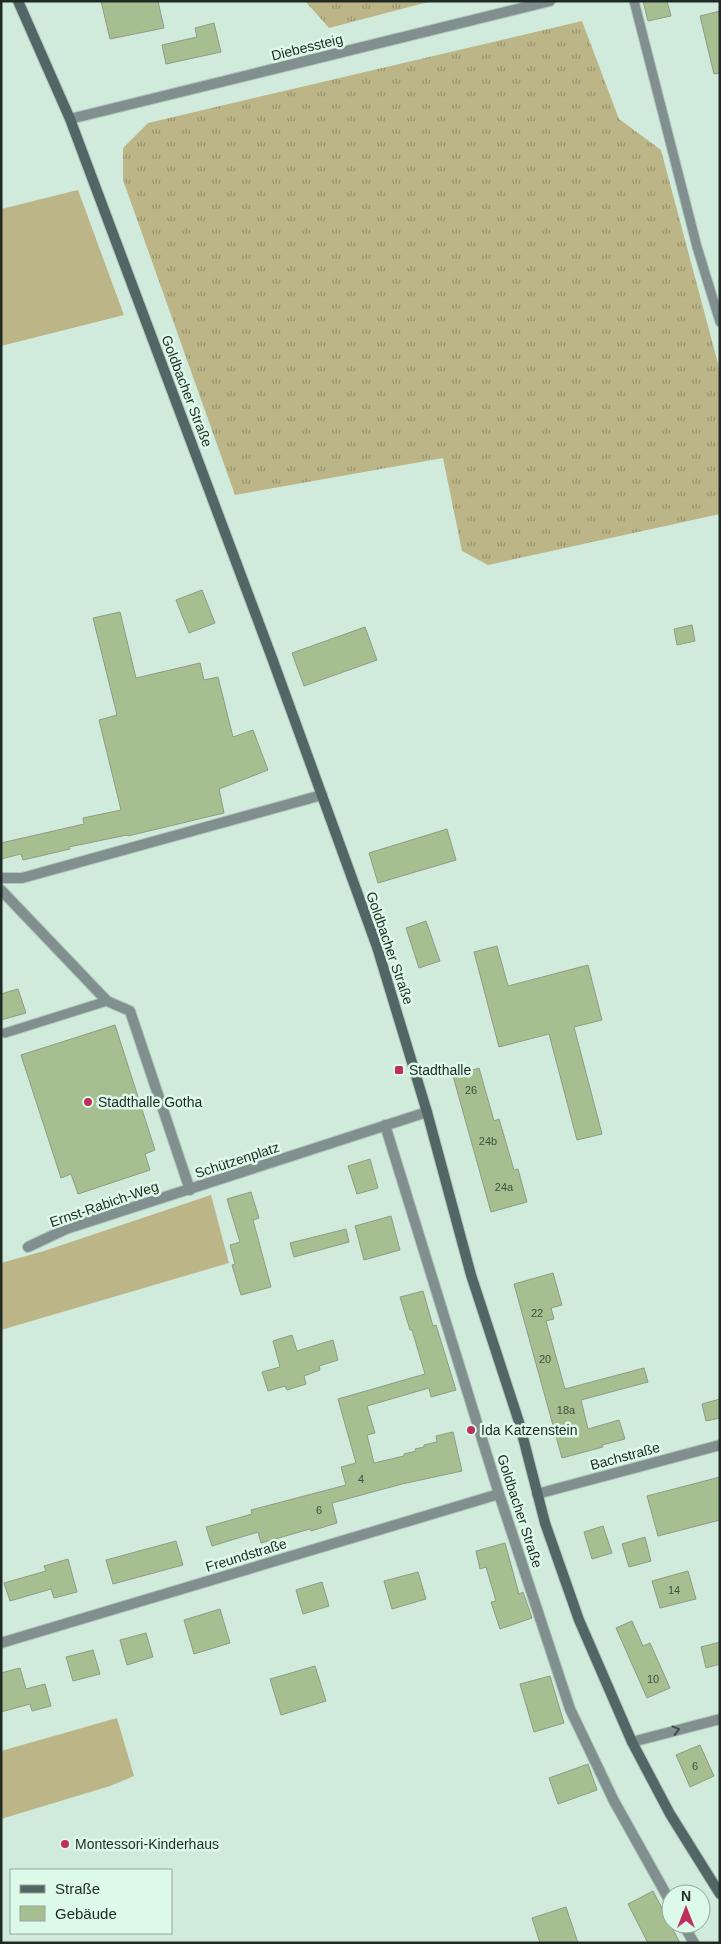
<svg xmlns="http://www.w3.org/2000/svg" width="721" height="1944" viewBox="0 0 721 1944" font-family="Helvetica,sans-serif">
	<style>
		.grass { fill: url(#grass-tufts) }
		.garden { fill: #bcb588 }
		.building { fill: #a7be90; stroke: #8f9c84 }
		.lines { fill: none; stroke-linecap: round; stroke-linejoin: round }
		.service-casing { stroke: #b0c8bb; stroke-width: 11 }
		.minor-casing { stroke: #b0c8bb; stroke-width: 12 }
		.secondary-casing { stroke: #b0c8bb; stroke-width: 12 }
		.service { stroke: #818f8e; stroke-width: 9 }
		.minor { stroke: #818f8e; stroke-width: 10 }
		.secondary { stroke: #526665; stroke-width: 10 }
		.oneway { stroke: #414d49 }
		.poi-dot { fill: #bd2f5c; stroke: #ddf9e9; stroke-width: 2 }
		.labels { text-anchor: middle; dominant-baseline: central; stroke-width: 5; stroke-linejoin: round; paint-order: stroke }
		.number-label { font-size: 11px; fill: #414f3f }
		.street-label { font-size: 14px; fill: #1f2a24; stroke: #ddf9e9 }
		.poi-label { font-size: 14px; fill: #1f2a24; stroke: #ddf9e9; text-anchor: start }
	</style>
	<defs>
		<pattern id="grass-tufts" width="24" height="20" patternUnits="userSpaceOnUse" patternTransform="scale(1.25)"><rect width="24" height="20" fill="#bcb588"/><path d="M3 7l-1-3M5 7V3M7 7l1-3M15 17l-1-3M17 17v-4M19 17l1-3" fill="none" stroke="#98936f"/></pattern>
	</defs>
	<rect width="100%" height="100%" fill="#d0ebdc"/>
	<g class="grass">
		<path d="M305 1H432L329 28Z"/>
		<path d="M582 21 619 119 661 150 720 371V514L488 565 462 551 443 458 235 495 123 180V148L148 123Z"/>
	</g>
	<g class="garden">
		<path d="M78 190 124 315 1 346V209Z"/>
		<path d="M211 1195 229 1263 1 1330V1263L44 1251Z"/>
		<path d="M117 1718 134 1776 110 1786 1 1819V1751Z"/>
	</g>
	<g class="building">
		<path d="M101 1H158L164 28 110 39Z"/>
		<path d="M643 1H667L671 16 648 21Z"/>
		<path d="M720 11V73L714 74 700 16Z"/>
		<path d="M214 23 221 52 166 64 162 45 197 37 195 28Z"/>
		<path d="M202 590 215 623 189 633 176 600Z"/>
		<path d="M120 612 136 678 200 663 204 680 218 677 233 737 253 730 268 770 219 789 224 813 128 836 127 835 69 847 70 849 23 860 21 854 1 859V843L84 824 83 818 121 810 99 720 117 715 93 618Z"/>
		<path d="M692 625 695 641 677 645 674 629Z"/>
		<path d="M365 627 377 660 304 686 292 653Z"/>
		<path d="M447 829 456 860 378 883 369 853Z"/>
		<path d="M426 921 440 961 419 968 406 928Z"/>
		<path d="M497 946 508 986 588 965 602 1020 574 1027 602 1134 577 1140 549 1034 499 1047 474 952Z"/>
		<path d="M18 989 26 1013 1 1020V994Z"/>
		<path d="M115 1025 155 1150 145 1154 150 1170 78 1194 71 1174 61 1178 21 1055Z"/>
		<path d="M479 1068 494 1121 499 1119 514 1170 518 1169 527 1202 491 1212 453 1076Z"/>
		<path d="M370 1159 378 1188 357 1194 348 1166Z"/>
		<path d="M251 1192 259 1218 253 1220 271 1287 241 1295 232 1265 235 1264 230 1245 240 1242 227 1199Z"/>
		<path d="M391 1216 400 1250 364 1260 355 1226Z"/>
		<path d="M346 1229 349 1242 294 1257 290 1243Z"/>
		<path d="M553 1273 562 1305 551 1308 554 1319 546 1321 565 1389 644 1368 648 1382 581 1400 588 1429 619 1420 625 1439 602 1445 603 1447 562 1458 514 1284Z"/>
		<path d="M423 1291 433 1326 436 1325 456 1390 431 1397 429 1388 367 1406 375 1433 367 1435 374 1463 404 1456V1454L416 1451 415 1449 424 1447V1445L437 1442 436 1436 453 1432 462 1471 402 1484 332 1503 337 1523 311 1531 310 1529 261 1543 258 1532 212 1546 206 1527 252 1514 251 1510 346 1485 341 1467 356 1463 338 1399 425 1374 412 1330H410L400 1297Z"/>
		<path d="M292 1335 297 1351 333 1340 338 1360 319 1366 320 1370 304 1376 306 1384 287 1390 285 1386 268 1391 262 1372 280 1367 273 1341Z"/>
		<path d="M720 1399V1418L706 1421 702 1404Z"/>
		<path d="M720 1477V1520L658 1536 647 1496Z"/>
		<path d="M603 1526 612 1553 592 1559 584 1532Z"/>
		<path d="M645 1537 651 1561 629 1567 622 1544Z"/>
		<path d="M176 1541 183 1565 113 1584 106 1560Z"/>
		<path d="M505 1543 519 1594 523 1592 532 1618 500 1629 491 1602 496 1601 486 1567 480 1569 476 1551Z"/>
		<path d="M68 1559 77 1592 54 1598 51 1589 10 1601 4 1583 46 1571 44 1566Z"/>
		<path d="M688 1571 696 1599 660 1608 652 1581Z"/>
		<path d="M418 1572 426 1599 392 1609 384 1581Z"/>
		<path d="M322 1582 329 1606 303 1614 296 1590Z"/>
		<path d="M220 1609 230 1643 194 1654 184 1620Z"/>
		<path d="M632 1621 643 1646 650 1643 670 1688 647 1698 616 1628Z"/>
		<path d="M146 1633 153 1657 127 1665 120 1640Z"/>
		<path d="M720 1642V1664L706 1668 701 1647Z"/>
		<path d="M93 1650 100 1674 73 1681 66 1657Z"/>
		<path d="M315 1666 326 1701 281 1715 270 1679Z"/>
		<path d="M20 1668 26 1689 45 1684 51 1706 32 1711 30 1704 1 1712V1673Z"/>
		<path d="M550 1676 564 1723 534 1732 520 1684Z"/>
		<path d="M700 1745 714 1776 690 1787 676 1755Z"/>
		<path d="M588 1764 597 1790 558 1804 549 1778Z"/>
		<path d="M653 1891 680 1943H648L628 1904Z"/>
		<path d="M566 1907 578 1943H540L532 1918Z"/>
	</g>
	<g class="lines">
		<g class="service-casing">
			<g id="service">
				<path d="M634 1 697 247 720 322"/>
				<path d="M5 1033 107 1001"/>
			</g>
		</g>
		<g class="minor-casing">
			<g id="minor">
				<path d="M70 119 550 1"/>
				<path d="M1 878H22L322 795"/>
				<path d="M1 890 107 1001 130 1011 190 1190"/>
				<path d="M385 1125 499 1494 570 1709 614 1801 671 1903"/>
				<path d="M28 1247 66 1229 427 1112"/>
				<path d="M537 1494 720 1445"/>
				<path d="M1 1643 499 1494"/>
				<path d="M632 1742 720 1719"/>
				<path d="M683 1924 694 1943"/>
			</g>
		</g>
		<g class="secondary-casing">
			<path id="secondary" d="M18 1 70 119 272 658 377 947 427 1112 471 1275 519 1422 545 1523 579 1620 632 1742 670 1814 720 1894"/>
		</g>
		<use href="#service" class="service"/>
		<use href="#minor" class="minor"/>
		<use href="#secondary" class="secondary"/>
	</g>
	<defs><path id="oneway-chevron" d="M-2-3.5L2.5 0L-2 3.5" fill="none" stroke-width="1.6" stroke-linecap="round" stroke-linejoin="round" transform="scale(1.25)"/></defs>
	<use class="oneway" href="#oneway-chevron" transform="translate(676 1730) rotate(-15)"/>
	<g class="poi-dot">
		<rect x="394" y="1065" width="10" height="10" rx="2.5"/>
		<circle cx="88" cy="1102" r="5"/>
		<circle cx="471" cy="1430" r="5"/>
		<circle cx="65" cy="1844" r="5"/>
	</g>
	<g class="labels">
		<g class="number-label">
			<text x="471" y="1090">26</text>
			<text x="488" y="1141">24b</text>
			<text x="504" y="1187">24a</text>
			<text x="537" y="1313">22</text>
			<text x="545" y="1359">20</text>
			<text x="566" y="1410">18a</text>
			<text x="361" y="1479">4</text>
			<text x="319" y="1510">6</text>
			<text x="674" y="1590">14</text>
			<text x="653" y="1679">10</text>
			<text x="695" y="1766">6</text>
		</g>
		<g class="street-label">
			<text transform="translate(307 47) rotate(-14)">Diebessteig</text>
			<text transform="translate(187 391) rotate(69)">Goldbacher Straße</text>
			<text transform="translate(390 948) rotate(71)">Goldbacher Straße</text>
			<text transform="translate(237 1160) rotate(-18)">Schützenplatz</text>
			<text transform="translate(104 1204) rotate(-19)">Ernst-Rabich-Weg</text>
			<text transform="translate(625 1456) rotate(-15)">Bachstraße</text>
			<text transform="translate(520 1511) rotate(72)">Goldbacher Straße</text>
			<text transform="translate(246 1555) rotate(-17)">Freundstraße</text>
		</g>
		<g class="poi-label">
			<text x="409" y="1070">Stadthalle</text>
			<text x="98" y="1102">Stadthalle Gotha</text>
			<text x="481" y="1430">Ida Katzenstein</text>
			<text x="75" y="1844">Montessori-Kinderhaus</text>
		</g>
	</g>
	<rect width="721" height="1944" fill="none" stroke="#1f2a24" stroke-width="5"/>
	<rect x="10" y="1869" width="162" height="65" fill="#ddf9e9" stroke="#91a69a"/>
	<rect x="20" y="1885" width="25" height="8" fill="#526665" stroke="#91a69a"/>
	<text x="55" y="1894" font-size="15" fill="#1f2a24">Straße</text>
	<rect x="20" y="1906" width="25" height="15" fill="#a7be90" stroke="#91a69a"/>
	<text x="55" y="1919" font-size="15" fill="#1f2a24">Gebäude</text>
	<g transform="translate(686 1909)"><circle r="24" fill="#ddf9e9" stroke="#91a69a"/>
	<path d="M0-4L9 19L0 12L-9 19Z" fill="#bd2f5c"/>
	<text y="-8" font-size="14" font-weight="bold" text-anchor="middle" fill="#1f2a24">N</text>
	</g>
</svg>
